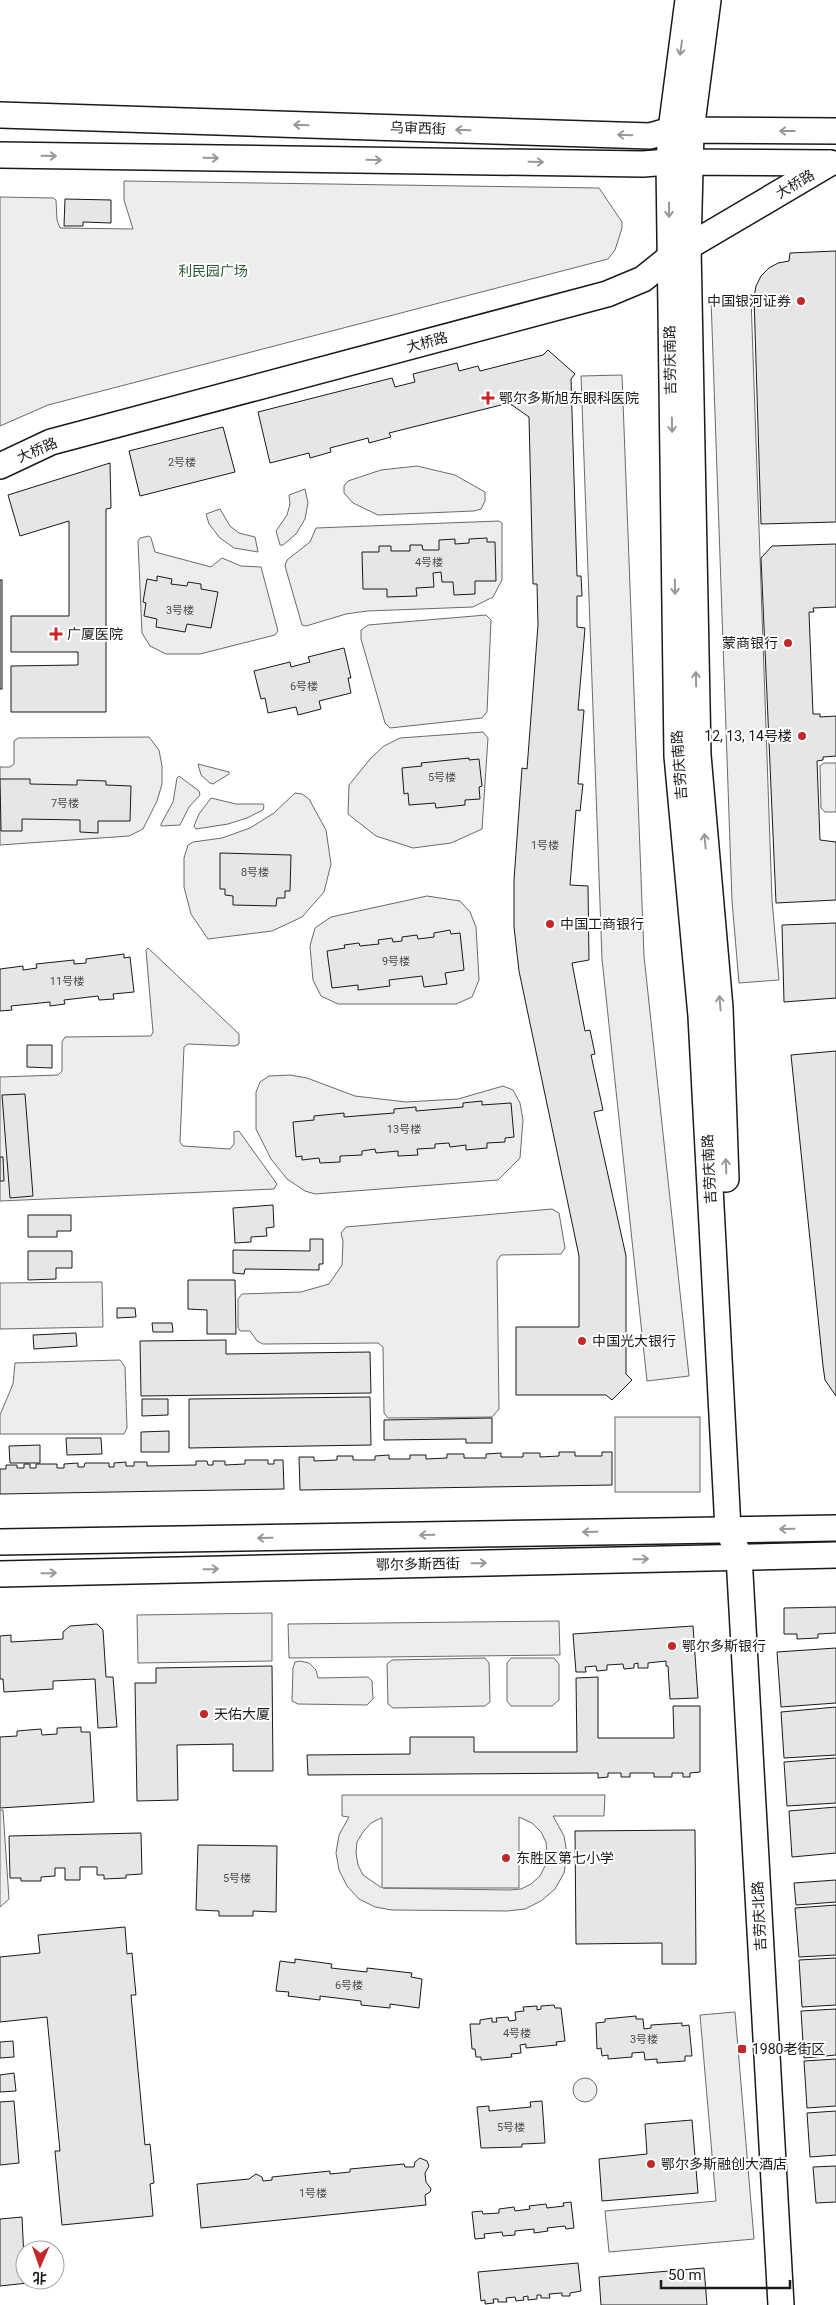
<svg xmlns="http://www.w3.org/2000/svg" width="836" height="2305" viewBox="0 0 836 2305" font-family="Roboto,'Noto Sans SC',sans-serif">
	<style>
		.built { fill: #ededed; stroke: #6a6a6a; fill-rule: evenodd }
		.building { fill: #e6e6e6; stroke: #1a1a1a }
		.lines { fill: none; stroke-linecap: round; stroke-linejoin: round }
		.major-casing { stroke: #1a1a1a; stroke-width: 28 }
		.major { stroke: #fff; stroke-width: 25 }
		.oneway { stroke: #989898 }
		.poi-dot { fill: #c62828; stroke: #fff; stroke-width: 2 }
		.labels { text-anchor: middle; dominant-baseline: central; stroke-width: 4; stroke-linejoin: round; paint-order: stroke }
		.number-label { font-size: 11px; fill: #4d4d4d }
		.street-label { font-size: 14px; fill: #1a1a1a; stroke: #fff }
		.park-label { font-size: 14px; fill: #2b5a34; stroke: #fff }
		.poi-label { font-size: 14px; fill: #1a1a1a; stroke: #fff; text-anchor: start }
	</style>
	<rect width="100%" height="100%" fill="#fff"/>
	<g class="built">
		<path d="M124 181 599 188 622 222V228L615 250 608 259 48 405 0 426V197L53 198 56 200 57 220 60 228 133 229 124 200Z"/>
		<path d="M751 298 772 900 779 980 739 983 732 901 711 299Z"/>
		<path d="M622 375 644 956 689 1376 647 1381 602 959 581 376Z"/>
		<path d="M417 466 455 475 485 492V501L481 509 474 511 378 515 353 503 344 493V486L348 481 381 470Z"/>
		<path d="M305 489 308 503 305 519 296 534 283 545H280L276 531 287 515 290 504 289 495Z"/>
		<path d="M220 509 230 526 239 533 255 537 258 552 234 548 220 538 209 524 206 514Z"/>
		<path d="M499 521 502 523V580L493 597 473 607 367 611 346 614 306 626 302 625 285 566 287 560 310 542 316 528Z"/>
		<path d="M149 536 151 538 155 552 211 567 222 558 241 566 261 567 278 631 275 635 200 654H166L150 646 142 633 138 541 140 538Z"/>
		<path d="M486 615 491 620 487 712 482 718 390 728 385 723 361 639V630L368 625Z"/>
		<path d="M483 732 488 738 482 829 451 843 413 848 376 836 348 814 349 785 371 758 384 746 400 738Z"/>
		<path d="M149 737 159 750 162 766V784L157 801 143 829 129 836 0 845V767H10L14 764V741L18 738Z"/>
		<path d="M824 763H836V812H825L821 808 820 766Z"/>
		<path d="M198 764 229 772V774L213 784 210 783 201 775Z"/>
		<path d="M179 776 199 791 200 795 189 807 180 825 161 826V824L173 802 177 778Z"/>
		<path d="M295 793 302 794 309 799 326 830 331 864 324 892 302 917 272 931 208 939 191 914 184 887V858L188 845 193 842 222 838 250 828 274 813Z"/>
		<path d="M211 798 236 804H263L264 806 263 810 247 818 228 824 196 829 194 826 199 814Z"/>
		<path d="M427 896 460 901 470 912 476 927 479 980 472 997 456 1004H338L321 996 313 980 310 946 315 928 331 917Z"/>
		<path d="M148 948 239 1034V1044L235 1046 188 1044 184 1047 180 1142 183 1146 230 1149 234 1144V1132L239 1131 277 1184 274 1189 0 1201V1077L58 1075 62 1071V1042L65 1037 151 1036 153 1032 146 950Z"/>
		<path d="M290 1075 307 1078 355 1096 406 1102 458 1099 503 1086 513 1090 520 1103 523 1120 520 1158 498 1180 315 1194 305 1191 287 1179 271 1159 256 1129V1092L260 1082 269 1076Z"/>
		<path d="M552 1209 559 1213 565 1248 561 1254 501 1255 497 1261 499 1409 492 1417 388 1418 384 1413 383 1347 378 1343 263 1344 257 1341 250 1331H240L238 1327V1299L242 1294 301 1292 329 1284 342 1265 343 1241 341 1233 346 1227Z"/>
		<path d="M102 1282 103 1327 0 1329V1283Z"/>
		<path d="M120 1360 125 1367 127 1428 124 1434H0V1415L13 1384 15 1363Z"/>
		<rect x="615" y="1417" width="85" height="75"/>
		<path d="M272 1613V1661L138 1663 137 1615Z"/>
		<path d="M559 1621 560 1655 289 1658 288 1624Z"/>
		<path d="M485 1658 489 1663 490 1702 485 1706 393 1708 388 1704 387 1664 392 1660Z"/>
		<path d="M511 1658H554L559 1664V1700L552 1706H511L507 1701V1663Z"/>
		<path d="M300 1661 309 1663 316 1670 318 1678 368 1677 372 1681 373 1699 367 1705 298 1704 292 1701 293 1668 295 1662Z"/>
		<path d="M342 1795H605L604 1816H553L564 1836 567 1854 564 1873 555 1889 541 1901 525 1909 507 1911 392 1910 375 1907 359 1899 347 1886 339 1870 336 1853 339 1835 349 1817 342 1816ZM519 1817 532 1823 541 1832 546 1842 547 1854 545 1866 540 1876 531 1884 521 1889 509 1890 383 1888H519ZM381 1818H382V1888L363 1875 358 1865 356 1853 357 1842 363 1832 371 1823Z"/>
		<path d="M0 1810H3L9 1899 0 1907Z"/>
		<path d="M735 2012 754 2239 609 2252 605 2211 716 2201 700 2015Z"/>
		<circle cx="585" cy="2090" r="12"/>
	</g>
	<g class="building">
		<path d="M65 199 111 200V223L83 222V226H64Z"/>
		<path d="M836 251V522L761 524 754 297 756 286 761 276 769 268 778 263 789 261 790 253Z"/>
		<path d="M548 350 575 374 571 379 577 576H581L582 596H577V627L585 628 578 710H584L578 784H583L580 811 576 810 570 885 588 886 589 960 572 963 585 1031 590 1030 595 1054 591 1055 603 1110 594 1112 626 1256V1374L632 1380 612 1400 606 1395H516V1327H579V1256L519 971 514 927V880L522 768 527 769 538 625 537 584H533L529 417 509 403 389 433 391 437 369 443 368 438 330 448 331 452 310 458 309 453 270 463 258 412 392 378 395 387 415 382 413 374 457 363 459 371 478 366 480 371 543 355Z"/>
		<path d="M223 427 235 472 140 496 129 451Z"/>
		<path d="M110 463 111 508 106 509V712H11V666L78 665V652H11V616H69V521L20 536 8 495Z"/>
		<path d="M487 538V542H495L496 581H475V594L454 595 453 582H442L441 572 433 573 434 587 416 588 417 596 387 597V589H363L362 552H379V546H391V551H410V545H422L423 550H439V540L455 539V544L469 543V539Z"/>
		<path d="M836 544V607L813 608 814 612H809L813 714H820V717L836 716V756L823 757V760L817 761 820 840 836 842V900L776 903 761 558 772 546Z"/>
		<path d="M157 576 172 579 171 584 187 586 188 582 201 584V589L218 592 211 628 187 624 185 632 156 627 157 619 144 616 146 603 143 602 147 579 157 581Z"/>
		<rect x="0" y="580" width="2" height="109"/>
		<path d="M344 648 351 678H348L351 693 319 701 321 709 298 715 296 707 268 713 265 698 261 699 254 671 290 662 291 667 310 662 308 657Z"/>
		<path d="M469 758V760L479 759 482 786 479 787 480 799 465 800V805L436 808 435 803 409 805 408 793 404 794 402 768 422 766 421 763Z"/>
		<path d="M0 779H30V784L77 785V780L106 781V785L131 786 130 821H98V833L80 832V820L22 819V831H1Z"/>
		<path d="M220 853 291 855 290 891H285V898H277L276 906 233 905V896L225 895V889H220Z"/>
		<path d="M836 923V998L784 1002 782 925Z"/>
		<path d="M450 930 451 934 460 933 464 970 445 973 447 984 424 987 422 976 389 980 390 986 358 990V985L332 988 327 951 345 948 344 945 359 943 360 946 379 944 378 940 392 938 393 942 402 941V937L417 935 418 939 434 937V933Z"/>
		<path d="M124 954V958L130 957 134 992 113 994 114 999 99 1000 98 996 64 1000 65 1004 50 1006V1002L11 1006 12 1010 0 1011V969L23 966V970L37 968 36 964 74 960V964L86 963V959Z"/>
		<path d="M27 1045H52V1068L27 1067Z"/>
		<path d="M836 1051V1396L825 1380 823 1366 791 1055Z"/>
		<path d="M25 1094 33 1196 10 1198 2 1095Z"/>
		<path d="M482 1101V1105L511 1103 514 1137 505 1138V1142L487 1143V1148L466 1150V1145L450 1147 449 1143 435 1144V1148L417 1149 418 1155 398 1156V1151L376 1153 375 1149 362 1151V1155L340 1156V1162L320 1163 319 1158 302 1160V1156L296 1157 293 1122 314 1120V1116L344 1113V1117L394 1113V1109L416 1107V1111L463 1107V1103Z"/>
		<path d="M0 1157H3L4 1181H0Z"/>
		<path d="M273 1205 274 1227 266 1228 267 1236 251 1237V1242L235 1243 233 1208Z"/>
		<path d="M28 1215H71V1231H57V1237H28Z"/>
		<path d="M310 1239H323V1264H319V1270L245 1269 244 1274 233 1273V1250L310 1251Z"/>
		<path d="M28 1251H72V1268H56V1279L28 1280Z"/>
		<path d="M188 1280H235L236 1334H207V1310L188 1309Z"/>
		<path d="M117 1308H135L136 1317 117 1318Z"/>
		<path d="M152 1323H172L173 1332H153Z"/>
		<path d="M76 1333 77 1346 34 1349 33 1335Z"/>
		<path d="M226 1340V1354L370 1352 371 1393 141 1396 140 1341Z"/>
		<path d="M370 1397 371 1445 189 1448V1399Z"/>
		<path d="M142 1399H168V1415L142 1416Z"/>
		<path d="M492 1418V1443H466V1439L384 1440V1420Z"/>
		<path d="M169 1431V1452H141V1432Z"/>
		<path d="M66 1438H101L102 1454 67 1455Z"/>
		<path d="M40 1445V1463H10L9 1446Z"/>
		<path d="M559 1452H575V1456H602V1452H612V1485L300 1490 299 1457H314V1461L337 1460V1456H353V1460H375V1456L389 1455V1459H410V1455H426V1459L447 1458V1454H464V1458H486V1454L501 1453V1457H523V1453H540V1457L559 1456Z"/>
		<path d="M245 1460H268V1464H274V1460H283L284 1489 0 1494V1469H6V1465H17V1468H24V1464H30V1468H36V1464H57V1468H64V1464L78 1463V1467H84L85 1463H109V1467H114V1463L126 1462V1466H134V1462H147V1466L196 1465V1461H207L208 1465H213V1461H225V1465L245 1464Z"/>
		<path d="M836 1607V1633L818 1634V1638L797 1639V1634H784V1608Z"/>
		<path d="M97 1624 103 1630 106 1677H113L117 1727 98 1728 95 1679 53 1681V1689L4 1692 3 1679H0V1636L11 1635V1642L63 1639V1632L70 1626Z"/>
		<path d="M693 1626 698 1698 670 1699 668 1666H666V1661L648 1663V1668H638V1663L634 1664V1668L624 1669 623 1664 607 1665V1670L597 1671 596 1666 585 1667 586 1672H576L573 1634Z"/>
		<path d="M836 1648V1703L781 1707 777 1652Z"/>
		<path d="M272 1666 273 1771H233V1744L177 1745 178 1800 137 1801 135 1683H156V1668Z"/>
		<path d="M598 1677V1738H674L673 1706H700V1772L690 1773V1777H683V1773H672V1777H654V1773H630V1777H621V1773H608V1777L598 1778V1773L308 1775 307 1755 410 1754V1737H474V1752H577L576 1678Z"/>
		<path d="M836 1707V1755L784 1758 781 1712Z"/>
		<path d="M81 1727V1732H90L94 1802 0 1808V1737L17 1736V1731L41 1729 42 1735 57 1734V1728Z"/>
		<path d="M836 1758V1803L787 1806 784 1762Z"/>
		<path d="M836 1807V1853L792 1857 789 1811Z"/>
		<path d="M695 1830 696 1964H662V1943L576 1944 575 1831Z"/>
		<path d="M141 1833 142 1874 126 1875V1878L104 1879V1875H97V1867H80V1880H65V1868H55V1876L41 1877V1881H21V1878H10L9 1836Z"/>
		<path d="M198 1845 277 1846 276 1912 253 1911V1916H219V1911L196 1910Z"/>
		<path d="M836 1880V1902L796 1905 794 1883Z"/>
		<path d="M836 1905V1955L799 1957 795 1908Z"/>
		<path d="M125 1927 127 1954 132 1953 136 1995H131L145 2145 150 2144 154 2183 150 2184 153 2216 62 2225 55 2151H60L47 2017 0 2022V1957L40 1953 38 1935Z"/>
		<path d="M836 1958V2005L802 2007 799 1960Z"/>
		<path d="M295 1959 332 1964 331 1968 367 1972V1968L412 1973 411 1977 422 1979 419 2008 390 2004V2008L361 2005V2001L320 1996V2000L288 1996 289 1992 276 1991 280 1961 295 1963Z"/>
		<path d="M554 2005 555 2008H561L565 2041 556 2042 557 2045 526 2048V2044L520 2045 521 2053 511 2054 512 2057 481 2060V2057H476L475 2049H472L470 2024H480V2020L492 2018V2022H497L496 2018 508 2017 509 2021 516 2020 515 2012 524 2011 523 2007 537 2006V2010L541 2009V2006Z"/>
		<path d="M836 2009V2055L804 2058 801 2011Z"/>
		<path d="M636 2016V2019H643L644 2029 651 2028V2025L682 2023V2026L689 2025 692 2056H685V2061L657 2063V2059L645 2060 644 2052 632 2053V2057L608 2059V2055L602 2056 601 2048 597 2049 596 2023 605 2022V2019Z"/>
		<path d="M13 2041 14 2057 0 2058V2042Z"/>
		<path d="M836 2059V2106L807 2108 804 2061Z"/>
		<path d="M14 2073 16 2091 0 2092V2075Z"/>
		<path d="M14 2101 19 2163 0 2165V2102Z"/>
		<path d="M542 2101 545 2143 522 2144V2147L481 2148 477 2107 489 2106V2111L531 2107 530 2102Z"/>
		<path d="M836 2111V2155L810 2157 807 2113Z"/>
		<path d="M692 2120 698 2193 602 2201 599 2159 647 2154 645 2124Z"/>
		<path d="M420 2158 427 2161 429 2166 425 2173 426 2182 431 2189 430 2192 425 2195 426 2205 201 2228 197 2184 249 2179 256 2174 262 2177 263 2181 272 2180V2177L330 2171V2174L350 2172V2169L404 2164 405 2167H414L415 2162Z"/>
		<path d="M836 2166V2202L816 2203 813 2167Z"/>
		<path d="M571 2202 574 2228 566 2229 565 2226 547 2228 548 2231 534 2233V2229L515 2231V2235L503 2236 502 2232 484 2234 485 2238 475 2239 472 2212 482 2211 483 2214 499 2213V2209L514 2207 515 2211 530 2209 529 2206 546 2204 547 2208 564 2206 563 2203Z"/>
		<path d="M22 2217 25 2280H28V2283L0 2286V2219Z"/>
		<path d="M578 2263 581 2291 570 2293V2296H562V2293L549 2294 550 2298H541V2295H537V2299L528 2300V2296L523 2297 524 2300 516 2301 515 2297 506 2298 507 2302H498V2299H493L494 2303 485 2304V2300L481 2301 478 2272Z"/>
		<path d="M704 2268 707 2305H601L599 2277Z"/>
	</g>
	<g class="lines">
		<g class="major-casing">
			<g id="major">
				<path d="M688 0 671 130 669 162 677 756 701 1016 728 1529 739 1556 781 2305"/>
				<path d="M708 0 691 131 688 247 698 755 720 1008 726 1179"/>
				<path d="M0 115 650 136 671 130 836 131"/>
				<path d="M0 155 643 164 669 162 830 163"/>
				<path d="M0 466 51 442 607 294 643 279 669 258 830 163"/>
				<path d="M0 1542 836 1528"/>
				<path d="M0 1574 836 1555"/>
			</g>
		</g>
		<use href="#major" class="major"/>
	</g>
	<defs><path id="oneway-shaft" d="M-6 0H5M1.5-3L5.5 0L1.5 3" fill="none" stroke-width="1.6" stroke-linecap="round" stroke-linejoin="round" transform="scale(1.25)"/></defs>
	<g class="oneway">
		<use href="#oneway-shaft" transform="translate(681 48) rotate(98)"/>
		<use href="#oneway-shaft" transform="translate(301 125) rotate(-178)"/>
		<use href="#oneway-shaft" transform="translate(463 130) rotate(-178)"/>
		<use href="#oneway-shaft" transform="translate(787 131) rotate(-180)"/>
		<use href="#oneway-shaft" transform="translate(625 135) rotate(-178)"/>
		<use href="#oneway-shaft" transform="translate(49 156) rotate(1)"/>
		<use href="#oneway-shaft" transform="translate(211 158) rotate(1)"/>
		<use href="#oneway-shaft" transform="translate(374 160) rotate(1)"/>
		<use href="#oneway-shaft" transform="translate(536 162) rotate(1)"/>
		<use href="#oneway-shaft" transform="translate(669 210) rotate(90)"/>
		<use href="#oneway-shaft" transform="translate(672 425) rotate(89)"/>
		<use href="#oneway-shaft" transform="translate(675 587) rotate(89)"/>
		<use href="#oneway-shaft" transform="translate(696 679) rotate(-91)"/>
		<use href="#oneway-shaft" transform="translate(705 841) rotate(-95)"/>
		<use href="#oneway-shaft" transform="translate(720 1003) rotate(-95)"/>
		<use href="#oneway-shaft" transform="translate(726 1166) rotate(-92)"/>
		<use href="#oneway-shaft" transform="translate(787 1529) rotate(179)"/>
		<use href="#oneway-shaft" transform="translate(590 1532) rotate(179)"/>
		<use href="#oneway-shaft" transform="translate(427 1535) rotate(179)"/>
		<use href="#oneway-shaft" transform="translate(265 1538) rotate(179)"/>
		<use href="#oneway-shaft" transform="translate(641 1559) rotate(-1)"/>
		<use href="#oneway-shaft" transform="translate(479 1563) rotate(-1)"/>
		<use href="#oneway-shaft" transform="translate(211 1569) rotate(-1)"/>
		<use href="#oneway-shaft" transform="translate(49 1573) rotate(-1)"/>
	</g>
	<g class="poi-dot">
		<circle cx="801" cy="301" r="5"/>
		<path d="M485.5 390.5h5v5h5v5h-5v5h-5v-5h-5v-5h5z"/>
		<path d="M53.5 626.5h5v5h5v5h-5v5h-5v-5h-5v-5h5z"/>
		<circle cx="788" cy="643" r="5"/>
		<circle cx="802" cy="736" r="5"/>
		<circle cx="550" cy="924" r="5"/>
		<circle cx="582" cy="1341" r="5"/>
		<circle cx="672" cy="1646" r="5"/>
		<circle cx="204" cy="1714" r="5"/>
		<circle cx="506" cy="1858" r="5"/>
		<rect x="737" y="2044" width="10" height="10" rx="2.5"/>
		<circle cx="651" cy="2164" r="5"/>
	</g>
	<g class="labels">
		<g class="number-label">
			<text x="182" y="462">2号楼</text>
			<text x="429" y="562">4号楼</text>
			<text x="180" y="610">3号楼</text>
			<text x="304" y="686">6号楼</text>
			<text x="442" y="777">5号楼</text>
			<text x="65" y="803">7号楼</text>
			<text x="545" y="845">1号楼</text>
			<text x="255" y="872">8号楼</text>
			<text x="396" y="961">9号楼</text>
			<text x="67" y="981">11号楼</text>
			<text x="404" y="1129">13号楼</text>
			<text x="237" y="1878">5号楼</text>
			<text x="349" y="1985">6号楼</text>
			<text x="517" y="2033">4号楼</text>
			<text x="644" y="2039">3号楼</text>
			<text x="511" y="2127">5号楼</text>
			<text x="313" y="2193">1号楼</text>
		</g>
		<g class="street-label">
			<text transform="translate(418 128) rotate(2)">乌审西街</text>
			<text transform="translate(795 184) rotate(-31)">大桥路</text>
			<text transform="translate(427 342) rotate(-15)">大桥路</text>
			<text transform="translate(670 360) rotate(-91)">吉劳庆南路</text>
			<text transform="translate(37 450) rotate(-23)">大桥路</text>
			<text transform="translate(679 765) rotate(-94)">吉劳庆南路</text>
			<text transform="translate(709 1169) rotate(-93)">吉劳庆南路</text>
			<text transform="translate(418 1564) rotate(-1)">鄂尔多斯西街</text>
			<text transform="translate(759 1916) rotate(-93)">吉劳庆北路</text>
		</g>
		<g class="park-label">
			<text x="213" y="271">利民园广场</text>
		</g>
		<g class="poi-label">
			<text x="791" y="301" text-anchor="end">中国银河证券</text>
			<text x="499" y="398">鄂尔多斯旭东眼科医院</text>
			<text x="67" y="634">广厦医院</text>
			<text x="778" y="643" text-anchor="end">蒙商银行</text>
			<text x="792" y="736" text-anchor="end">12, 13, 14号楼</text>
			<text x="560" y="924">中国工商银行</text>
			<text x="592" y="1341">中国光大银行</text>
			<text x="682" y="1646">鄂尔多斯银行</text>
			<text x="214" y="1714">天佑大厦</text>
			<text x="516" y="1858">东胜区第七小学</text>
			<text x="752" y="2049">1980老街区</text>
			<text x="661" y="2164">鄂尔多斯融创大酒店</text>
		</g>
	</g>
	<g transform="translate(40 2265) rotate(182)"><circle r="24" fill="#ffffff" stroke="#a3a3a3"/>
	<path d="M0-4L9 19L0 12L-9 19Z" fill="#c62828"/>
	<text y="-8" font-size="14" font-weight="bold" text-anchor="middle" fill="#1a1a1a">北</text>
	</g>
	<path d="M661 2280v8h129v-8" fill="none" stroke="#1a1a1a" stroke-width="2.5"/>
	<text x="668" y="2280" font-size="15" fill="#1a1a1a" stroke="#ffffff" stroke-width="4" paint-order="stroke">50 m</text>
</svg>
